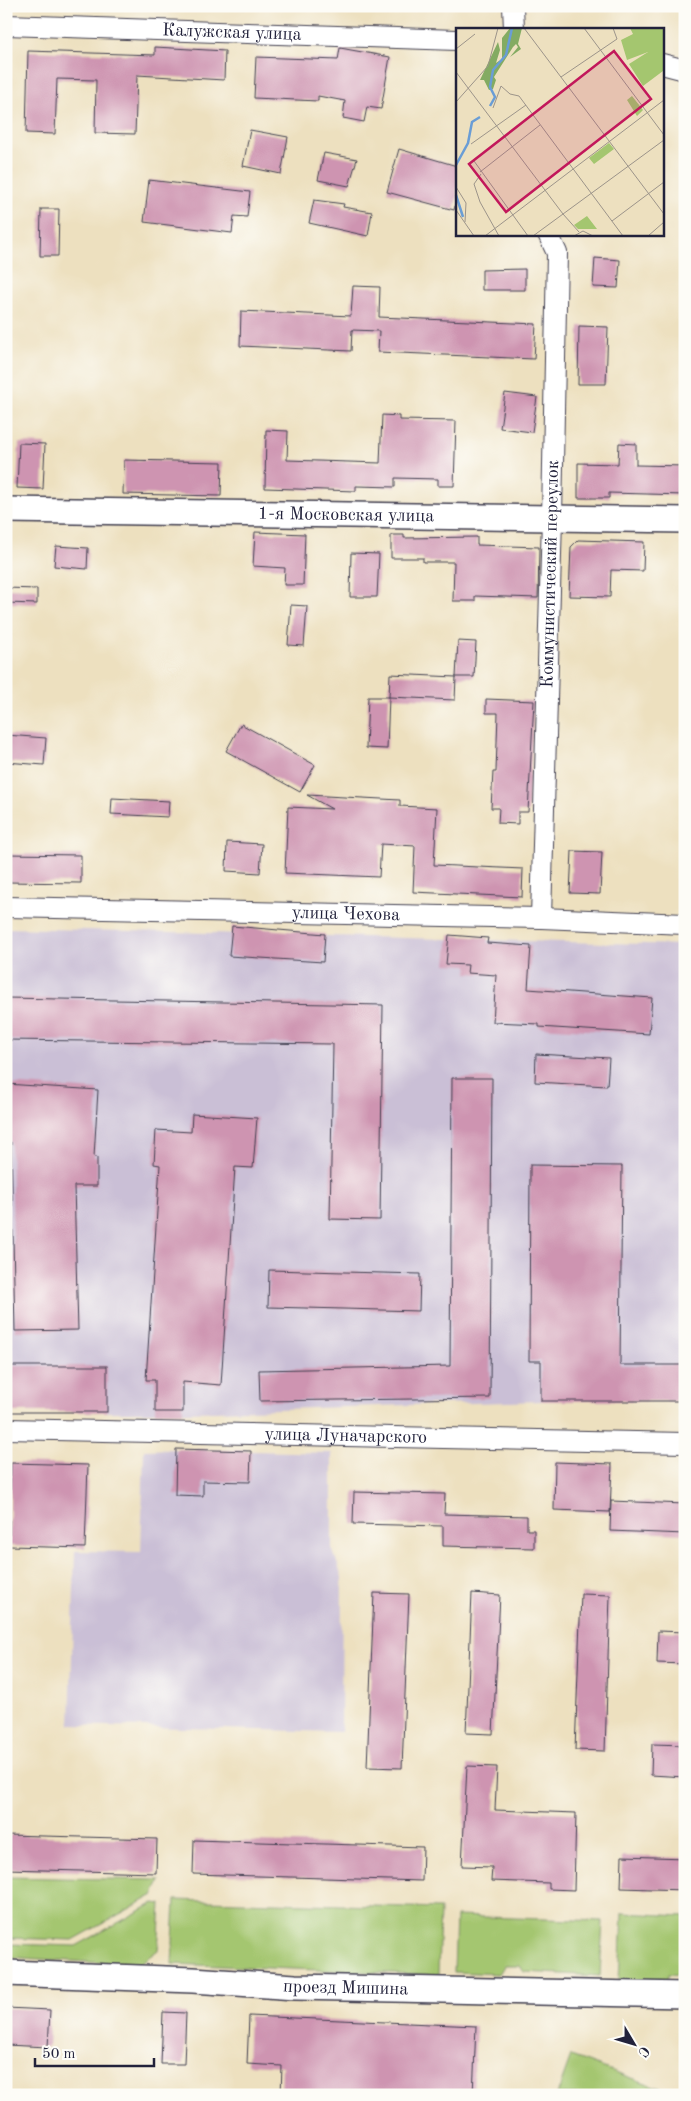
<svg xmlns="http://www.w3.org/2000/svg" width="691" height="2101" viewBox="0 0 691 2101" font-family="'Old Standard TT',serif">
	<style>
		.industrial { fill: #cabfd6 }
		.green { fill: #a4c66f; stroke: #637455 }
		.building { fill: #ce94b1 }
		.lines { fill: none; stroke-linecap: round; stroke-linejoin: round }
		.minor-casing { stroke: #403e4f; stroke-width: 22 }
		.major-casing { stroke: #403e4f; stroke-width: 28 }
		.minor { stroke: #fff; stroke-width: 20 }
		.major { stroke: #fff; stroke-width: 25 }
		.labels { text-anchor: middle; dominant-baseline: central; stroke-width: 4; stroke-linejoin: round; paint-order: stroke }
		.street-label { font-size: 18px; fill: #22223b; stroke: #fdfcf7 }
		.inset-river { fill: none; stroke: #6a9dd5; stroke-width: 2.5 }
		.inset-road { fill: none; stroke: #9c948a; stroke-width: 1 }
		.view { fill: #c2185b; fill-opacity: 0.15; stroke: #c2185b; stroke-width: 2.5 }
		.inset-edge { fill: none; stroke: #22223b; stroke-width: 2.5 }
	</style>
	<rect width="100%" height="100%" fill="#fdfcf7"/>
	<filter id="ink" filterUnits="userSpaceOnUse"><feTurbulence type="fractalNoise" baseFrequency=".02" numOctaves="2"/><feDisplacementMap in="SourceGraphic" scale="10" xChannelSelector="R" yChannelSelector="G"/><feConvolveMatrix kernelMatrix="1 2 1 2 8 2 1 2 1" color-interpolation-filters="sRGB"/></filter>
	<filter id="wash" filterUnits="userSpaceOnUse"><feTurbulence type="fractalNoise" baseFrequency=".0096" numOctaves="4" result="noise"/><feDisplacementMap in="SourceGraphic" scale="20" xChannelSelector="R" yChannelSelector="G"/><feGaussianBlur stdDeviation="1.12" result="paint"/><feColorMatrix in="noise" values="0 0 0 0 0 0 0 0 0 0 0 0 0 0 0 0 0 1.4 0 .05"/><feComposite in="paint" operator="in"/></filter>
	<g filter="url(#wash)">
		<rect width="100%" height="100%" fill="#ede0bf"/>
		<g class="industrial">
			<path d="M6 928 685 945V1400L541 1401 183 1412H6Z"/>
			<path d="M176 1449 332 1453V1548L342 1577 341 1732 70 1725 75 1551 141 1552 144 1450Z"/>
		</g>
		<g class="green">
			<path d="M6 1877 160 1880 154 1895 73 1940 6 1938Z"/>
			<path d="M175 1900 440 1908 438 1975 172 1964Z"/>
			<path d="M154 1903 161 1904 158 1950 138 1965 6 1957V1944L76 1946Z"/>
			<path d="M622 1913 685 1916V1975L668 1974 667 1984 619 1982Z"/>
			<path d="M456 1916 603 1921 600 1976 524 1972 520 1966H504L499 1974 454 1972Z"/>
			<path d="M571 2056 679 2095H557Z"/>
		</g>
		<g id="blocks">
			<g class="building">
				<path d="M155 47 225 51 224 80 137 75 135 134 95 133 96 80 57 79 55 134 26 133 28 51 155 55Z"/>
				<path d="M340 48 390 57 381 109 367 107 364 122 343 118 345 101 318 96V101L254 98 256 57 338 60Z"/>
				<path d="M250 130 288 137 281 174 243 166Z"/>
				<path d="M399 149 457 166V198L454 210 387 192Z"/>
				<path d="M324 153 357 159 349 186 318 180Z"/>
				<path d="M149 180 250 192 247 217 234 216 232 233 144 222Z"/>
				<path d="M314 200 344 204 343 207 372 212 368 236 309 223Z"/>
				<path d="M41 209H59L58 256H40Z"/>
				<path d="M595 258 620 260 618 288 593 287Z"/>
				<path d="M525 269V290H482V270Z"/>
				<path d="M353 286 380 287 379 317 536 324 534 359 378 352 379 331 352 330 351 351 240 346 241 311 351 316Z"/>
				<path d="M579 326 608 327 606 384H578Z"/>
				<path d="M505 393 537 397 532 432 500 428Z"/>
				<path d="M382 415 399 416V420L456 421 454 486H438V479L395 478V487L356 486V491L265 488 266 430 288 431 287 460 380 463Z"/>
				<path d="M19 443 45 444 43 489 17 488Z"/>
				<path d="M619 443 636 444V465L685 466V495L609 493V498H578V463L618 464Z"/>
				<path d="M124 460 222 462 221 496 123 494Z"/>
				<path d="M255 532 305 534 303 585H284L285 568 253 566Z"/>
				<path d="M391 535H404V538L477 537V545L539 547 538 598 475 596V601H453L454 562H423V558H391Z"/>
				<path d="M578 540 644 542 643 571 611 570 610 597 569 596 571 547Z"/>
				<path d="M56 546 88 548 87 569 54 566Z"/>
				<path d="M351 553 379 554 377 597H350Z"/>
				<path d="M6 588 37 589V604L6 603Z"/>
				<path d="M291 605 307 606 304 646 288 645Z"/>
				<path d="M458 641 476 642 474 677H456Z"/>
				<path d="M390 674 456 677 455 700 389 697Z"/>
				<path d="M368 697H389L387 749 366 748Z"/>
				<path d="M486 699 534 701 528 812H518V824L498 823 499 808H491L493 772H496L498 713H486Z"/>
				<path d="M241 724 315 765 300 792 226 751Z"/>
				<path d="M6 735 46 738 44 765 6 762Z"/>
				<path d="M307 795 400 800V806L437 808 434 865 523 869 522 897 413 892 415 846 381 844 379 877 285 873 288 807 332 809Z"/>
				<path d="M112 798 169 801 168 817 111 814Z"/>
				<path d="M227 842 262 844 260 873 226 871Z"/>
				<path d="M572 851 602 852 600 894 570 893Z"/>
				<path d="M6 854 81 855V883L6 882Z"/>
				<path d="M232 926 325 934 323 962 229 956Z"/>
				<path d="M449 935 488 938 487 943 531 946 528 989 652 998 649 1034 539 1027V1024L493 1022 496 975 467 973 468 965 446 964Z"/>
				<path d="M6 998 383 1005 380 1220 330 1219 333 1044 6 1040Z"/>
				<path d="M536 1054 609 1058 607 1086 535 1082Z"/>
				<path d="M452 1078H492L490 1398 260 1401 259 1370 450 1366Z"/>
				<path d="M6 1084 98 1090 94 1157H97V1186H74L78 1330 15 1331 11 1142H6Z"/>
				<path d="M192 1114 257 1118 253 1168 235 1167 221 1385 183 1382V1412H155V1380H146L160 1165 154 1164 156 1130 191 1132Z"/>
				<path d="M530 1165 622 1166 620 1365H685V1401H541V1361H529Z"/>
				<path d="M269 1270 420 1274 419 1311 268 1307Z"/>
				<rect x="6" y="1366" width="101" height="46"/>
				<path d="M176 1449 251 1451 250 1482 203 1481V1496L175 1495Z"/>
				<path d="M555 1462 612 1464 610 1512 554 1510Z"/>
				<path d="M11 1463 88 1465 85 1548 9 1546Z"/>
				<path d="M354 1492 445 1494 444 1514 527 1516V1530H534V1548L443 1546V1526L353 1524Z"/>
				<path d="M611 1501 685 1504V1534L610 1531Z"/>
				<path d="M374 1593 409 1594 402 1768 367 1767Z"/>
				<path d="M472 1593 500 1595 493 1734 466 1733Z"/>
				<path d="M581 1594 610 1595 605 1751 575 1750Z"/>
				<path d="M658 1631 685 1632V1664L657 1663Z"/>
				<path d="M652 1744 685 1745V1777L651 1775Z"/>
				<path d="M467 1766 497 1767 495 1810 576 1813 574 1890 549 1889V1883L491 1881 492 1867 462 1866Z"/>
				<path d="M6 1835 157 1839 156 1873 6 1869Z"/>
				<path d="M194 1840 423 1847 422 1881 193 1874Z"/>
				<path d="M622 1856 685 1858V1890L621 1888Z"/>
				<path d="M6 2008 50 2010 48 2047 6 2045Z"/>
				<path d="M163 2012 186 2013 184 2064H161Z"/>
				<path d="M249 2016 476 2026 473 2095H281L282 2066 247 2064Z"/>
			</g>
		</g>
	</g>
	<g filter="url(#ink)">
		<use href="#blocks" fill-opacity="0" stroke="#403e4f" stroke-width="1"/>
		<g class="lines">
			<g class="minor-casing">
				<g id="minor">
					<path d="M513 6 514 29"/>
					<path id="s1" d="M6 25 457 40"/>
					<path d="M662 64 685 70"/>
					<path id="s2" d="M6 907 541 918 685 924"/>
					<path id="s3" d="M541 918 552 518 557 253 548 234"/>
					<path id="s4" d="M6 1429 685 1443"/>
				</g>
			</g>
			<g class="major-casing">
				<g id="major">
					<path id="s5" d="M6 510 685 520"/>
					<path id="s6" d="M6 1973 193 1980 295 1987 685 1995"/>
				</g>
			</g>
			<use href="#minor" class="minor"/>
			<use href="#major" class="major"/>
		</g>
	</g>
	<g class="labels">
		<g class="street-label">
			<text stroke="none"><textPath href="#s1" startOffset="226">Калужская улица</textPath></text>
			<text stroke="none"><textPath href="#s5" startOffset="340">1-я Московская улица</textPath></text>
			<text stroke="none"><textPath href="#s3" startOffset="344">Коммунистический переулок</textPath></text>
			<text stroke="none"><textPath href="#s2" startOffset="340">улица Чехова</textPath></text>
			<text stroke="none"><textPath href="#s4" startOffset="340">улица Луначарского</textPath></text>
			<text stroke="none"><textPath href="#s6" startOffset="340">проезд Мишина</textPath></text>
		</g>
	</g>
	<g transform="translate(456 28)">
		<rect width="208" height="208" fill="#ede0bf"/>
		<path d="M174 0H207V43L187 58 173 36 192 24 171 32 165 12 177 6ZM176 68 187 82 181 88 171 72ZM153 115 158 121 138 136 133 130ZM131 188 141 201H122L118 197Z" fill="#a4c66f"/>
		<path d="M54 0H66L62 16 65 21 54 29 62 19 60 16 57 19 38 49 40 52 37 61 33 62 28 52H24L42 14 44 22 40 35 46 31V10Z" fill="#83ab62"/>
		<path class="inset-river" d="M34 78 39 69 34 59 37 42 50 27 56 0M0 137 12 115 16 94 24 89M0 167 7 189"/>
		<path class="inset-road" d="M68 0 208 186M128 0 208 107M0 21 19 6M0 44 107 186M105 49 161 11 157 0M0 74 32 38 42 0M37 80 45 58 54 66 63 68 167 208M15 116 70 77M18 133 72 208M24 144 84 97M25 146 18 156 24 174 43 208M0 159 10 175 9 194M0 182 18 208M107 186 123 204M156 193 208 154M29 208 208 72M77 208 208 112M118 208 127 203 137 208M192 208 208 194"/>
		<path class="view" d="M158 23 195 71 50 184 13 136Z"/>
		<rect width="208" height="208" class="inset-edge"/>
	</g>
	<rect width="691" height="2101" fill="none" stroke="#fdfcf7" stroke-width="25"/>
	<g transform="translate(634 2044) rotate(128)" stroke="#fdfcf7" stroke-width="4" paint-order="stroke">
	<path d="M0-4L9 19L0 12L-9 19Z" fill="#22223b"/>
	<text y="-8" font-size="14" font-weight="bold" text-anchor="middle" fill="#22223b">С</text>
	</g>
	<path d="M35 2058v8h119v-8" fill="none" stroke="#22223b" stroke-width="2.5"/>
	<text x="42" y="2058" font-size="15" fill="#22223b" stroke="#fdfcf7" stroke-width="4" paint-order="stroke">50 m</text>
</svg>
